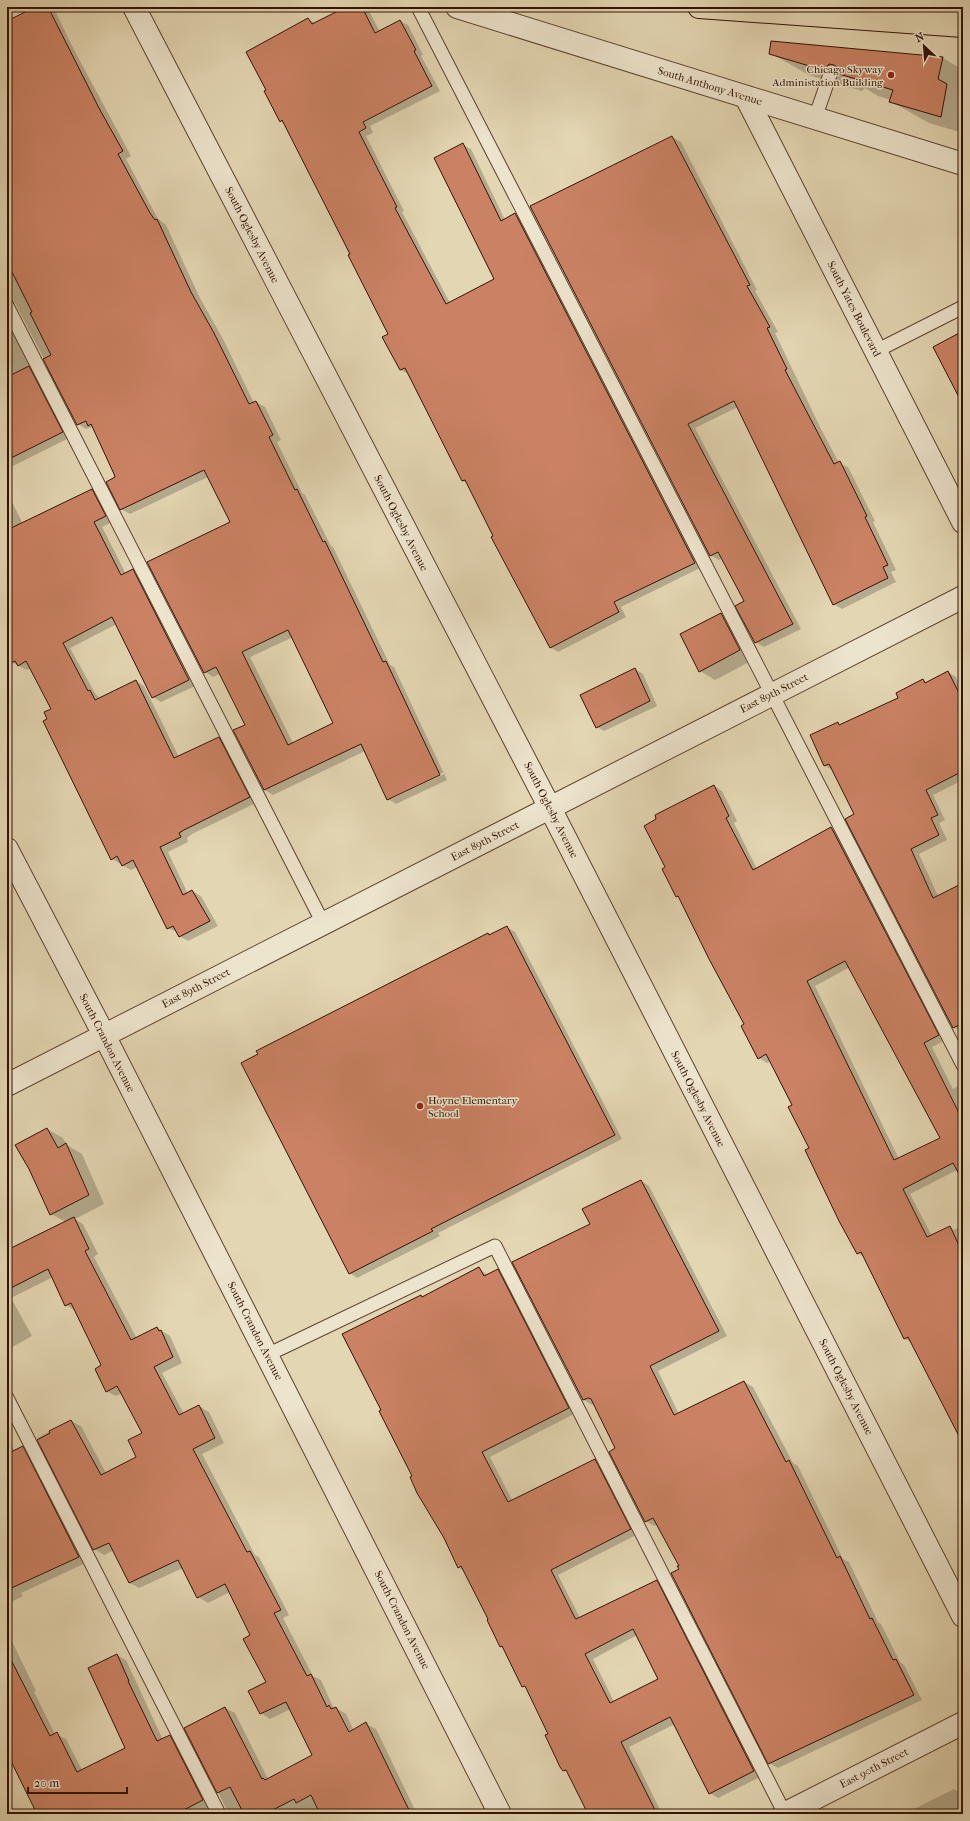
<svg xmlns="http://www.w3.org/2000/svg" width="970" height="1821" viewBox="0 0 970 1821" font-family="'IM FELL French Canon',serif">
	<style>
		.shadow { fill: #0003; fill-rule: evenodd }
		.building { fill: #cb8264; stroke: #321205; fill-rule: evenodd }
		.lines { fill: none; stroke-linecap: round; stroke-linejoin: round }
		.service-casing { stroke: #5e4330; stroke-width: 15 }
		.minor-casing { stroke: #5e4330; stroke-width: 24 }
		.tertiary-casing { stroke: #5e4330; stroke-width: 24 }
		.motorway-casing { stroke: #321205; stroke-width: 24 }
		.service { stroke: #ede4cd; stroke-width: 13 }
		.minor { stroke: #ede4cd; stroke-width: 22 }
		.tertiary { stroke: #ede4cd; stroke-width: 22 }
		.motorway { stroke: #e3d6b2; stroke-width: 22 }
		.poi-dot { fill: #8f2418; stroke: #ede4cd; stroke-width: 1.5 }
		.labels { text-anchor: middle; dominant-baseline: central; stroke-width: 3; stroke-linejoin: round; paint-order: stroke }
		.poi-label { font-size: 11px; fill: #321205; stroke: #ede4cd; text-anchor: end }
		.street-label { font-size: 11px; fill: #321205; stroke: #ede4cd }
	</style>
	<rect width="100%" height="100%" fill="#e3d6b2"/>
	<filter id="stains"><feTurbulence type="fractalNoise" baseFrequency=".005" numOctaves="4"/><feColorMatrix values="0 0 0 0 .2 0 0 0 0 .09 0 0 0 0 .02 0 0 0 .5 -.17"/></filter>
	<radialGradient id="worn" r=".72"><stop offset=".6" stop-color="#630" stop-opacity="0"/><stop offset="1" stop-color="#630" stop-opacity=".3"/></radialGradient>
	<g class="shadow">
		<path d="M38 7 54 8 71 44 131 156 126 159 158 219 166 225 200 298 223 339 254 403 256 402 265 407 281 440 277 442 302 493 305 495 331 546 333 547 390 665 394 667 447 780 396 804 388 799 365 751 273 795 265 790 246 726 221 673 213 677 205 672 231 522 208 477 130 514 121 509 116 478 94 428 92 427 86 429 78 424 15 303 12 304 71 437 7 469V22ZM293 637 335 724 293 743 250 657ZM444 772V774L391 799V796Z"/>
		<path d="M348 7H367L380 32 400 21 408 25 423 55 421 56 440 91 370 126 373 133 366 136 404 211 402 212 450 303 496 279 463 145 471 149 505 220 515 214 523 219 702 567 621 607 626 617 558 652 550 647 467 483 463 481 409 374 400 370 389 335 285 124 280 121 308 19 315 23Z"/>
		<path d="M772 42 943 58 963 70V133L929 123 890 101 891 100 878 96 865 88 862 91 809 75 770 53Z"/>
		<path d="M672 137 681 142 757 290 755 291 778 332 775 333 821 429 839 463 848 467 875 521 873 522 896 570 891 572 896 582 842 609 833 604 738 407 695 428 801 629 764 647 755 642 746 602 722 558 719 560 710 555 531 207Z"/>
		<path d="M92 490 100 495 114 521 102 527 126 574 133 570 141 575 197 685 161 702 153 697 117 624 70 648 95 693 100 699 136 681 144 686 179 757 219 738 227 743 258 802 192 834 187 838 188 842 168 852 188 894 192 891 201 896 218 926 188 941 179 936 177 932 167 928 137 867 131 870 112 859 48 719 52 709 31 668 27 670 11 662 7 654V492L23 524Z"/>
		<path d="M721 614 737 623 755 659 715 680 700 671Z"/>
		<path d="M635 669 643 674 657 706 604 731 597 727Z"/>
		<path d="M948 672 956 677 963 691V780L933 795 945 820 939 823 947 840 919 854 938 896 963 884 962 1032 954 1027 856 815 833 770 825 766 838 724 841 725 899 698 923 680 928 683Z"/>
		<path d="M714 786 722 791 737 821 734 823 757 869 831 828 840 833 946 1040 932 1047 953 1089 963 1083V1167L910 1194 932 1236 950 1227 954 1230 963 1225V1441L912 1343 905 1339 864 1257 858 1253 793 1105 771 1061 767 1063 759 1058 746 1025 680 898 677 896 666 868ZM850 967 941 1138 899 1159 815 986Z"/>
		<path d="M507 927 515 932 622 1139 438 1233 440 1236 357 1278 350 1273 488 934 491 935Z"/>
		<path d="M47 1129 63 1138 67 1145 82 1154 104 1204 75 1219 83 1224 98 1254 94 1257 137 1339 157 1328 170 1336 182 1363 162 1373 184 1414 199 1406 209 1412 224 1443 202 1454 255 1555 259 1557 289 1615 283 1618 313 1676 321 1680 334 1709 336 1708 346 1714 354 1731 366 1724 376 1729 417 1814H227V1810L185 1728 225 1708 235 1713 268 1779 314 1755 291 1709 270 1719 261 1713 268 1682 252 1636 230 1592 208 1603 198 1597 183 1568 139 1588 130 1583 114 1550 104 1555 94 1549 37 1438 71 1421 81 1426 106 1473 137 1457 144 1433 122 1393 116 1396 106 1391 102 1366 76 1311 66 1305 53 1277 11 1298 32 1336 7 1350V1261L66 1222 51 1214Z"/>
		<path d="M641 1181 649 1186 727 1336 658 1371 679 1414 744 1382 753 1387 793 1463 798 1466 843 1559 849 1562 878 1622 881 1624 900 1662 904 1665 922 1700 778 1768 769 1763 680 1570V1566L658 1524 654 1526 646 1521 616 1449 594 1404 592 1405 584 1400 591 1225Z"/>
		<path d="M479 1269 488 1275 498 1270 506 1275 576 1413 490 1457 512 1500 595 1460 603 1465 638 1534 558 1575 580 1618 657 1581 665 1586 762 1776 718 1798 710 1793 675 1724 629 1747 662 1814H589L569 1773 564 1770 528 1689 523 1686 504 1648 501 1647 490 1620 465 1571 458 1567 445 1537 413 1477 383 1411 421 1296 423 1297ZM637 1635 660 1680 614 1702 593 1659Z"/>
		<path d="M7 1437 14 1450 22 1446 31 1451 88 1562 21 1593 23 1596 7 1604Z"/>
		<path d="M7 1631 36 1691 34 1692 55 1734 66 1739 82 1770 127 1749 117 1655 126 1660 163 1740 170 1736 179 1742 216 1814H38L7 1751Z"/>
		<path d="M954 1789 963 1795V1814H904Z"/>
	</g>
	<g class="building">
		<path d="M35 7H48L100 110 123 151 118 154 150 213 155 220 157 219 191 292 214 333 249 404 256 401 273 435 269 437 295 490 297 489 323 542 325 541 383 662 386 661 440 775 387 800 361 744 264 790 233 730 245 725 216 667 204 673 147 562 230 522 204 470 120 510 106 482 115 477 114 474 91 424 88 426 86 421 77 425 43 359 51 355 30 313 32 312 7 262V21ZM288 630 333 723 288 745 242 652Z"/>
		<path d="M346 7H362L375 33 400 20 416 50 414 51 432 86 363 122 366 128 359 132 397 207 395 208 446 304 494 279 434 158 463 143 501 221 515 213 695 563 614 602 619 612 550 648 491 537 493 536 465 480 462 481 405 368 400 370 382 337 388 334 348 255 350 254 282 120 280 122 264 91 266 90 246 52 308 18 312 24Z"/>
		<path d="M771 41 943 57 938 79 947 84 941 117 889 102 893 90 839 74 837 67 834 65 829 64 823 70 769 54Z"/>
		<path d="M672 136 750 285 747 286 770 327 767 328 787 369 785 370 834 464 840 461 867 516 865 517 888 565 883 567 888 578 833 605 734 401 688 424 793 624 755 643 735 606 744 601 718 552 710 556 530 206Z"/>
		<path d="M963 331V405L933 347Z"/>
		<path d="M29 366 63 432 7 460V377Z"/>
		<path d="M92 489 106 516 94 522 121 575 133 569 189 680 152 698 112 617 63 643 88 691 90 690 95 700 136 680 174 758 219 737 250 797 184 830 179 833 181 837 160 847 183 895 192 890 210 921 179 937 173 926 167 929 133 860 122 866 117 856 111 860 43 721 47 719 44 712 51 709 26 661 18 666 15 661 7 665V530Z"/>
		<path d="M721 613 740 650 699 672 680 634Z"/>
		<path d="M635 668 650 701 596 728 580 695Z"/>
		<path d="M948 671 963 701V771L926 790 938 815 931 818 939 835 911 849 933 898 963 883V1023L953 1028 845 819 854 814 829 764 824 766 810 735 838 722 839 725 898 698 896 693 923 679 925 683Z"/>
		<path d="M714 785 729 816 726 818 753 870 831 827 939 1035 924 1043 963 1121V1182L953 1163 903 1189 927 1237 950 1226 963 1254V1444L908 1337 904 1339 861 1252 857 1254 839 1221 805 1150 809 1148 788 1107 792 1105 766 1054 758 1059 741 1026 744 1024 709 959 678 896 676 897 662 869 665 867 644 826 656 819 655 815ZM845 961 940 1138 894 1160 807 981Z"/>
		<path d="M507 926 615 1135 431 1229 433 1231 349 1274 241 1063 258 1054 256 1051 488 933 489 935Z"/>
		<path d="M47 1128 58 1148 66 1143 89 1195 50 1215 29 1169 15 1145Z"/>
		<path d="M641 1180 719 1331 650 1366 674 1415 744 1381 786 1462 789 1460 837 1558 840 1556 870 1619 872 1618 893 1660 896 1659 914 1695 768 1764 671 1573 679 1569 677 1566H679L653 1518 645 1522 609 1452 615 1448 591 1399 588 1398 583 1400 512 1262 590 1224 582 1209Z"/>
		<path d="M74 1217 89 1249 85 1251 131 1340 157 1327 159 1331 161 1330 173 1357 154 1367 179 1415 199 1405 215 1438 193 1449 247 1552 250 1551 281 1610 274 1613 307 1676 311 1674 327 1707 329 1705 331 1709 336 1707 349 1732 366 1722 411 1814H320L311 1795 296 1803 294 1799 265 1814H244L230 1787 217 1793 184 1728 225 1707 262 1779 263 1778 265 1780 312 1755 286 1702 260 1714 248 1691 266 1682 243 1639 250 1635 225 1584 197 1598 178 1560 129 1583 109 1543 93 1550 37 1440 50 1433 49 1431 71 1420 101 1475 136 1457 128 1440 142 1433 117 1386 106 1392 95 1369 101 1365 71 1303 65 1306 48 1269 7 1290V1250Z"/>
		<path d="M479 1267 484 1276 498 1269 569 1408 482 1452 508 1502 595 1459 631 1529 551 1570 575 1618 576 1619 657 1580 754 1771 709 1794 670 1717 621 1742 657 1814H588L566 1770 563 1771 560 1767 545 1735 548 1734 525 1686 522 1687 502 1646 500 1647 487 1620 488 1619 461 1566 458 1568 444 1538 417 1493 410 1477 412 1476 379 1411 381 1410 342 1334 421 1295 422 1297ZM633 1629 658 1679 610 1703 585 1654Z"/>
		<path d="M23 1446 79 1557 7 1590V1454Z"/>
		<path d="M7 1652 50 1736 57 1732 77 1772 125 1748 88 1668 117 1654 129 1681H128L157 1741 170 1735 203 1800 176 1814H37L7 1753Z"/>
	</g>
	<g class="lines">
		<g class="service-casing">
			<g id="service">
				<path d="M418 7 963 1065"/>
				<path d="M815 118 831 72"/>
				<path d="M7 306 323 923"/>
				<path d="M876 351 963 307"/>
				<path d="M267 1355 495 1246 785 1814"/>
				<path d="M7 1398 219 1814"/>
			</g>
		</g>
		<g class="minor-casing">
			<g id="minor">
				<path d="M134 7 550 808 963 1616"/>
				<path d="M746 97 963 522"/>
				<path d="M7 849 104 1035 500 1814"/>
				<path d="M7 1085 963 597"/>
				<path d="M784 1814 963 1723"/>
			</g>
		</g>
		<g class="tertiary-casing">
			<path id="tertiary" d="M457 7 963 164"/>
		</g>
		<g class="motorway-casing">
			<g id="motorway">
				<path d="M699 7 963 26"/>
				<path d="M926 7 963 14"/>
			</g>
		</g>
		<use href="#service" class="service"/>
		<use href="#minor" class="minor"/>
		<use href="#tertiary" class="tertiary"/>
		<use href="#motorway" class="motorway"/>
	</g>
	<g class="poi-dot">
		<circle cx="891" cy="75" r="4"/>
		<circle cx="420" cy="1106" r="4"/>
	</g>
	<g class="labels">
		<g class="poi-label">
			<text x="883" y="69">Chicago Skyway<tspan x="883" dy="13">Administation Building</tspan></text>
			<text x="428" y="1100" text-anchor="start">Hoyne Elementary<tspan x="428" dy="13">School</tspan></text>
		</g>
		<g class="street-label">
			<text transform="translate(710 86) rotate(17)">South Anthony Avenue</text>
			<text transform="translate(252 235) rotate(63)">South Oglesby Avenue</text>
			<text transform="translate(854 309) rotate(63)">South Yates Boulevard</text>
			<text transform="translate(401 523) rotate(63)">South Oglesby Avenue</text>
			<text transform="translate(774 693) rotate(-27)">East 89th Street</text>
			<text transform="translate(551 810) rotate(63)">South Oglesby Avenue</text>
			<text transform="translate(485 841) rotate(-27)">East 89th Street</text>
			<text transform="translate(196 988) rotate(-27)">East 89th Street</text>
			<text transform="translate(107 1043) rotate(63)">South Crandon Avenue</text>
			<text transform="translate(698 1099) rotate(63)">South Oglesby Avenue</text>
			<text transform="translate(255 1331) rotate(63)">South Crandon Avenue</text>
			<text transform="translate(846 1387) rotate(63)">South Oglesby Avenue</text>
			<text transform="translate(402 1620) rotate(63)">South Crandon Avenue</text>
			<text transform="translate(874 1768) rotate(-27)">East 90th Street</text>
		</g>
	</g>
	<rect width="970" height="1821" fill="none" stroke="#e3d6b2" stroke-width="24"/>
	<rect x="8" y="8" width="954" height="1805" fill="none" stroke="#321205" stroke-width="2"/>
	<rect x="12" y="12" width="946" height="1797" fill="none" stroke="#321205"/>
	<g transform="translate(924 46) rotate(334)" stroke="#ede4cd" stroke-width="3" paint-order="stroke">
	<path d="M0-3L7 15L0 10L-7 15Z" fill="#321205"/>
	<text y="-6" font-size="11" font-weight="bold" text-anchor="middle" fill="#321205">N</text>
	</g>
	<path d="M28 1787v6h99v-6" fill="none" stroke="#321205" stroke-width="2"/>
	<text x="34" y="1787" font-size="12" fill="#321205" stroke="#ede4cd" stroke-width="3" paint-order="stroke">20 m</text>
	<rect width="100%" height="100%" filter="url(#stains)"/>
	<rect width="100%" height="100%" fill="url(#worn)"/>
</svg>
